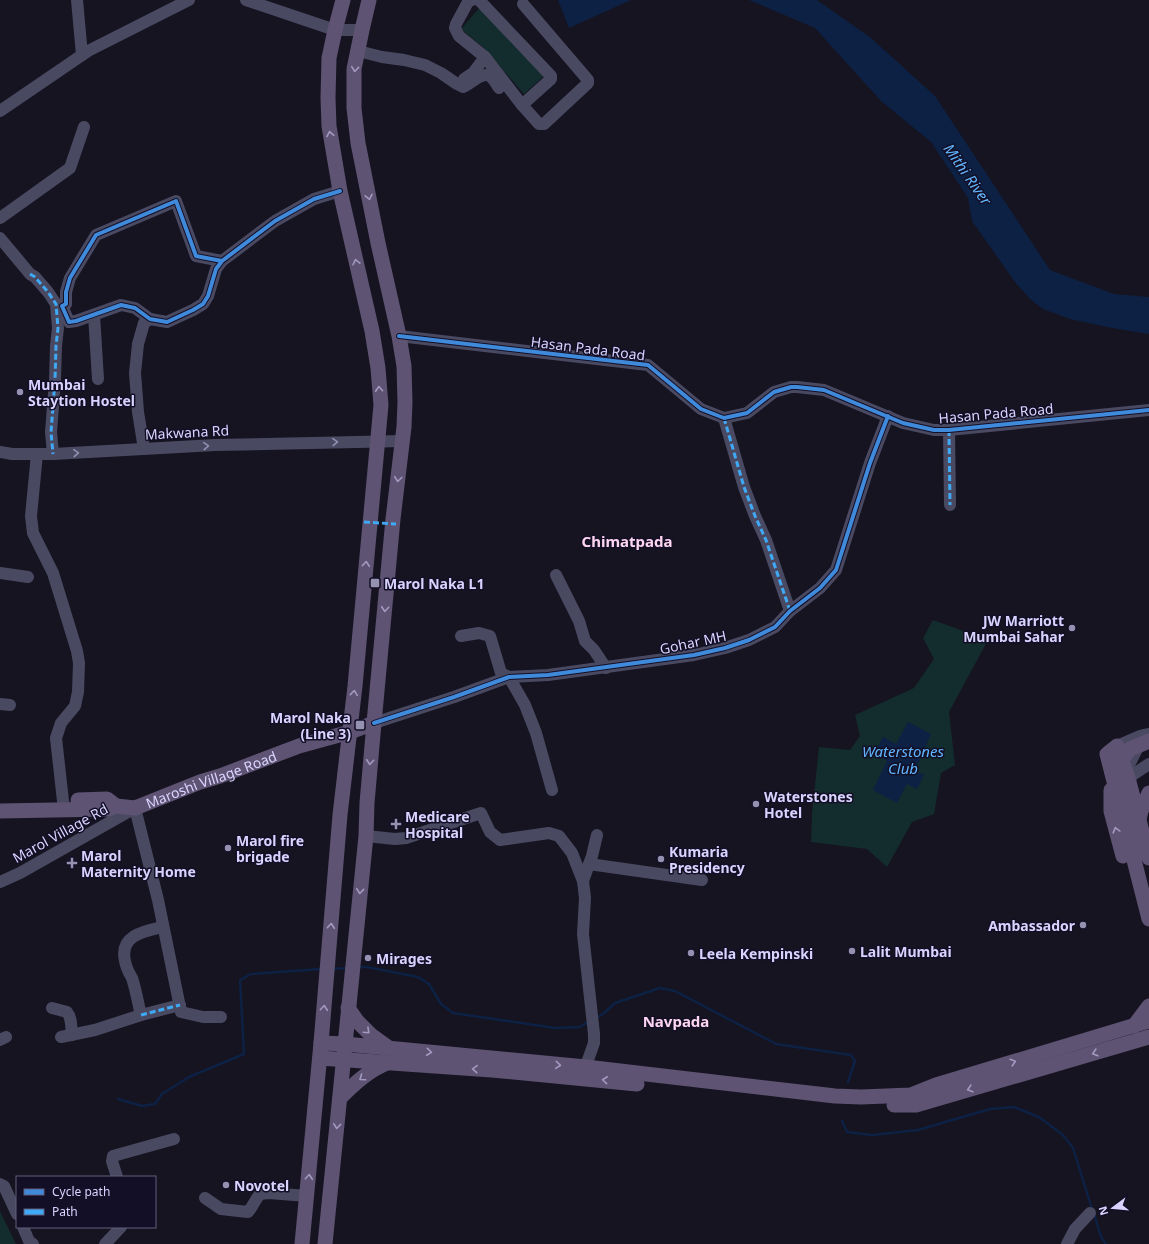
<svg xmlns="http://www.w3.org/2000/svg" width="1149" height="1244" viewBox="0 0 1149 1244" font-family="'Noto Sans',sans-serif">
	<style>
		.green { fill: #132c2d }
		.water { fill: #0d2144 }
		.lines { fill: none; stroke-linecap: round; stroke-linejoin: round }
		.stream { stroke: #0d2144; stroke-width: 2.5 }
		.minor { stroke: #4a4962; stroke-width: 12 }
		.major { stroke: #5e5373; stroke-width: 15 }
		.quiet { stroke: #3fa9f5; stroke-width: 3; stroke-dasharray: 6 3; stroke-linecap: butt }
		.cycleway-casing { stroke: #130f26; stroke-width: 6 }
		.cycleway { stroke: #408adc; stroke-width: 4 }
		.oneway { stroke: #a29ac0 }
		.oneway2 { stroke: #928eb0 }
		.poi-dot { fill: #9591b1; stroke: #130f26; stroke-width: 1.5 }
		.labels { text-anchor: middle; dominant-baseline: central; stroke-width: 3; stroke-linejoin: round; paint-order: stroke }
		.street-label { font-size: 14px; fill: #d9d4ff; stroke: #130f26 }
		.poi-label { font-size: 14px; font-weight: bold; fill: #d9d4ff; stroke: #130f26; text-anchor: start }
		.water-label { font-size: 15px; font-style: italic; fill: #62b6ff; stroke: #130f26 }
		.neighbourhood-label { font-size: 15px; font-weight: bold; fill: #ffd6f0; stroke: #130f26 }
	</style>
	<rect width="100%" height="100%" fill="#161421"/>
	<g class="green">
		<path d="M481 6 544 76 524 94 483 47 461 29Z"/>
		<path d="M933 620 988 640 949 712 955 765 941 773 934 814 912 822 887 867 867 849 811 842 812 814 819 747 850 750 860 736 855 715 914 688 934 659 923 638Z"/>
		<path d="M0 1211 16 1244H0Z"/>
	</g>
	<g class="water">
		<path d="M558 0H631L569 28Z"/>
		<path d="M749 0H817L871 38 935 96 1050 270 1114 294 1149 297V334L1112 328 1070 319 1043 309 1030 299 1015 282 972 221 968 198 931 142 881 101 815 28Z"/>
		<path d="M908 722 931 734 915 771 924 775 917 789 907 784 897 803 873 790 887 761 874 753 883 737 896 744Z"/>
	</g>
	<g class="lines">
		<g class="stream">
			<path d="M358 967H367L418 977 429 984 441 1004 453 1013 555 1028 580 1027 589 1021"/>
			<path d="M332 969 347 968"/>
			<path d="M596 1018 603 1014 615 1003 660 988 675 991 776 1044 851 1055 855 1061 848 1082"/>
			<path d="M118 1099 142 1106 155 1104 162 1094 189 1077 244 1054 240 980 251 974 321 969"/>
			<path d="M842 1121 847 1132 872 1135 918 1130 990 1109 1014 1107 1039 1117 1063 1135 1073 1148 1092 1209"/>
			<path d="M1094 1214 1101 1237 1106 1244"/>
		</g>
		<g class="minor">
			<path d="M77 0 82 55"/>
			<path d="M246 0 335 30H362"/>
			<path d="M479 0 551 76V79L522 105"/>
			<path d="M358 51 382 57 404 60 425 65 441 73 457 84 463 87C472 83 484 69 492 78 495 81 497 85 499 88"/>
			<path d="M485 57 522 105 539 124H544L588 83V80L523 4"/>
			<path d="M464 79 473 73 485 57 459 36 455 28 456 24 468 2 472 0"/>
			<path d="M0 111 88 51 189 0"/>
			<path d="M0 218 70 168 84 127"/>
			<path d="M0 238 30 274 35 277 48 292 56 304 58 328 56 346 55 380 51 432 53 454"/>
			<path d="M222 261 196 256 176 201 96 235 70 278 66 292V304L62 306 69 322 76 321 121 305 135 308 150 319 167 322 193 310 203 304 208 296 216 269 222 261 275 221 314 199 340 191"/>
			<path d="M94 315 98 379"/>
			<path d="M399 336 648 365 701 409 724 418 747 413 774 392 791 387H797L824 390 903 423 934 430H949L1149 410"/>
			<path d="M724 418 744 487 755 516 766 540 790 611"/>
			<path d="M949 430 950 505"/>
			<path d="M144 449 138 412 135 373 138 344 144 323 150 319"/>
			<path d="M0 452 12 454H53L215 445 403 441"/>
			<path d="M37 454 31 516 33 533 53 573 77 651 79 663 78 692 75 706 61 723 56 738 64 810"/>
			<path d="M0 573 28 577"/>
			<path d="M556 575 579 621 585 641 594 650 606 668"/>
			<path d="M461 636 479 633 490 636 501 673 509 677 525 705 536 733 552 790"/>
			<path d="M0 704 10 705"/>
			<path d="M374 723 454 697 509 677 548 675 694 655 725 648 749 640 775 627 790 611 820 588 836 570 870 463 888 416"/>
			<path d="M1117 746 1140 736 1148 734"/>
			<path d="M1126 771 1144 735"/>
			<path d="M1124 784 1128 778 1149 764"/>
			<path d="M366 836 395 839 406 838 481 813 490 832 500 840 549 833 559 836 572 853 583 881"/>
			<path d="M589 864 702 880"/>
			<path d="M0 882 20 873 135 808 158 900 181 1012 203 1017H221"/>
			<path d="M52 1008 67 1012C72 1018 71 1027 72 1035"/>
			<path d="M141 1015 180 1005"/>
			<path d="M61 1037 95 1030 141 1015C138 1003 136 990 132 978 129 973 126 967 125 961 119 935 145 931 163 927"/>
			<path d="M0 1040 6 1037"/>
			<path d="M583 1074 594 1043V1034L583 934 585 898 583 881 592 856 597 835"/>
			<path d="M117 1177 112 1161 113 1156 174 1139"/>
			<path d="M0 1184 4 1186 17 1214"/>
			<path d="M205 1198 221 1209 248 1212C252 1208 255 1200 260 1194L269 1193 307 1196"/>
			<path d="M23 1227 29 1241 33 1244"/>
			<path d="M105 1244 121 1227"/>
			<path d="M1067 1244 1075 1229 1090 1213"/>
		</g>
		<g class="major">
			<path d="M1118 765 1130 749 1149 741"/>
			<path d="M1111 790V811L1123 856"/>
			<path d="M78 800 107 799 116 806"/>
			<path id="s1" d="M0 811 108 809 116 806 135 808 200 782 220 776 299 746 350 732 374 723"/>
			<path d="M1139 819 1141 811 1149 793"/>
			<path d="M1149 858 1128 778 1117 746 1107 754 1149 919"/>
			<path d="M348 1008 357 1021 371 1035 389 1048"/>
			<path d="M1134 1026 1149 1006"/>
			<path d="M321 1043 345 1044 586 1067 835 1096 861 1097 911 1095 936 1085 1149 1021"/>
			<path d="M320 1058 492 1070 637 1084"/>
			<path d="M340 1098C354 1084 369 1070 387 1063"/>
			<path d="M894 1105H916L1149 1037"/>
			<path d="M302 1244 321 1043 340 815 355 686 381 405 378 368 372 331 340 191 329 126 328 98 329 58 335 30 343 0"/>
			<path d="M325 1244 366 836 367 803 374 723 393 519 404 427 405 402 404 366 399 336 378 243 358 143 354 108V69L362 30 369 0"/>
		</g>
		<g class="quiet">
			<path d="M30 274 35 277 48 292 56 304 58 328 56 346 55 380 51 432 53 454"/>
			<path d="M724 418 744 487 755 516 766 540 790 611"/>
			<path d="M949 430 950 505"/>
			<path d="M364 522 396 524"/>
			<path d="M141 1015 180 1005"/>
		</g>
		<g class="cycleway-casing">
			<g id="cycleway">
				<path d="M222 261 196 256 176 201 96 235 70 278 66 292V304L62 306 69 322 76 321 121 305 135 308 150 319 167 322 193 310 203 304 208 296 216 269 222 261 275 221 314 199 340 191"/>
				<path d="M399 336 648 365 701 409 724 418 747 413 774 392 791 387H797L824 390 903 423 934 430H949L1149 410"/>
				<path d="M374 723 454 697 509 677 548 675 694 655 725 648 749 640 775 627 790 611 820 588 836 570 870 463 888 416"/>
			</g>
		</g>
		<use href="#cycleway" class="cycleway"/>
	</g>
	<defs><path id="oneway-chevron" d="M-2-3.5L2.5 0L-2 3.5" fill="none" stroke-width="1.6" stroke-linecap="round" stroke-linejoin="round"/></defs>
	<g class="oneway">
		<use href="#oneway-chevron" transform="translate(355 69) rotate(96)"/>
		<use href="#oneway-chevron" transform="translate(330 134) rotate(-100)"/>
		<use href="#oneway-chevron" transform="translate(369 197) rotate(78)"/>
		<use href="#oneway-chevron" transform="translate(356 262) rotate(-103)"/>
		<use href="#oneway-chevron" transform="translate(379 389) rotate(-94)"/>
		<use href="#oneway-chevron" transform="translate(398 479) rotate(97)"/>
		<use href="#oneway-chevron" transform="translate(366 564) rotate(-85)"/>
		<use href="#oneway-chevron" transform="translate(385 609) rotate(95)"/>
		<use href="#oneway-chevron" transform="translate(354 693) rotate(-84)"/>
		<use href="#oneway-chevron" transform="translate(370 762) rotate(95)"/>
		<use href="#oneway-chevron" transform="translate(1116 830) rotate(-105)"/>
		<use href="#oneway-chevron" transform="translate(360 891) rotate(96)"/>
		<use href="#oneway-chevron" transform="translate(331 926) rotate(-85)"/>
		<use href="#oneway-chevron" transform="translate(324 1008) rotate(-85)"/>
		<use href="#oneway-chevron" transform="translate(367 1031) rotate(43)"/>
		<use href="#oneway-chevron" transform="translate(429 1052) rotate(6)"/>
		<use href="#oneway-chevron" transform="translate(1095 1053) rotate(164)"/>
		<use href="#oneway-chevron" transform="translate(1013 1062) rotate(-17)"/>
		<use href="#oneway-chevron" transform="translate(558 1065) rotate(5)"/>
		<use href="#oneway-chevron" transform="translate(475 1069) rotate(-176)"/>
		<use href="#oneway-chevron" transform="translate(362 1078) rotate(145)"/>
		<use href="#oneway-chevron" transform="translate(605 1080) rotate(-174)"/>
		<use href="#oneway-chevron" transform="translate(970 1089) rotate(164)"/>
		<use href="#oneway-chevron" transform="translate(337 1126) rotate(96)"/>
		<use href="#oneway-chevron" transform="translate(309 1177) rotate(-85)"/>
	</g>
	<g class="oneway2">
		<use href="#oneway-chevron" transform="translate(335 442) rotate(-2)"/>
		<use href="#oneway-chevron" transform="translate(206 446) rotate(-3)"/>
		<use href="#oneway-chevron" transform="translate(76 453) rotate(-3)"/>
	</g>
	<g class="poi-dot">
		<circle cx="20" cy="392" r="4"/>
		<rect x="370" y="578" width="10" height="10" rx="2"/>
		<circle cx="1072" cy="628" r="4"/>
		<rect x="355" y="720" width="10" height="10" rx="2"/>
		<circle cx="756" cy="804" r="4"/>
		<path d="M394 818h4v4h4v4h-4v4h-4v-4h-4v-4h4z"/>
		<circle cx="228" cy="848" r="4"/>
		<circle cx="661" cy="859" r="4"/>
		<path d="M70 857h4v4h4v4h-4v4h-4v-4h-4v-4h4z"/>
		<circle cx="1083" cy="925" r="4"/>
		<circle cx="852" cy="951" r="4"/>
		<circle cx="691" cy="953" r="4"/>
		<circle cx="368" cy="958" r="4"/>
		<circle cx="226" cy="1185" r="4"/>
	</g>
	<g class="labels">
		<g class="street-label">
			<text transform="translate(588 348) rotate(7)">Hasan Pada Road</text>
			<text transform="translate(996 413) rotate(-5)">Hasan Pada Road</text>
			<text transform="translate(187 432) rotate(-3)">Makwana Rd</text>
			<text transform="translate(693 642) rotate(-12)">Gohar MH</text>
			<text stroke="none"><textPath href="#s1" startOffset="217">Maroshi Village Road</textPath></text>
			<text transform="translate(60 833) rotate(-29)">Marol Village Rd</text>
		</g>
		<g class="poi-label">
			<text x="28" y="384">Mumbai<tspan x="28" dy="16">Staytion Hostel</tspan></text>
			<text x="384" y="583">Marol Naka L1</text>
			<text x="1064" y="620" text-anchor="end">JW Marriott<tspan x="1064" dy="16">Mumbai Sahar</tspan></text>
			<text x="351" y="717" text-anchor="end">Marol Naka<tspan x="351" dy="16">(Line 3)</tspan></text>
			<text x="764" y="796">Waterstones<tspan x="764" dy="16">Hotel</tspan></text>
			<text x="405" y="816">Medicare<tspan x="405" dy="16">Hospital</tspan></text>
			<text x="236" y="840">Marol fire<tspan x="236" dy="16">brigade</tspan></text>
			<text x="669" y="851">Kumaria<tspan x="669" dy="16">Presidency</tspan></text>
			<text x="81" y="855">Marol<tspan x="81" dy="16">Maternity Home</tspan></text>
			<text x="1075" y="925" text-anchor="end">Ambassador</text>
			<text x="860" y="951">Lalit Mumbai</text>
			<text x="699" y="953">Leela Kempinski</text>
			<text x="376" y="958">Mirages</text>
			<text x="234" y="1185">Novotel</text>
		</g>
		<g class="water-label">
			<text transform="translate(968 174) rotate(55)">Mithi River</text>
			<text x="903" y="751">Waterstones<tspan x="903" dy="17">Club</tspan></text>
		</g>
		<g class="neighbourhood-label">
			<text x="627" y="541">Chimatpada</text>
			<text x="676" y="1021">Navpada</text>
		</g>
	</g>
	<rect x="16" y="1176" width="140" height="52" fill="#130f26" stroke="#625e7d"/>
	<rect x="24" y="1189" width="20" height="6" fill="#408adc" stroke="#625e7d"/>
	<text x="52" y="1196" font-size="12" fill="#d9d4ff">Cycle path</text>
	<rect x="24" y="1209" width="20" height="6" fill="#3fa9f5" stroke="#625e7d"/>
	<text x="52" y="1216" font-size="12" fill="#d9d4ff">Path</text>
	<g transform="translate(1113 1208) rotate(254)" stroke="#130f26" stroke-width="3" paint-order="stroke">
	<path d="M0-3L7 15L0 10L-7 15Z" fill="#d9d4ff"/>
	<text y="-6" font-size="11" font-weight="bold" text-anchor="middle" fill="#d9d4ff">N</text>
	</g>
</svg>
